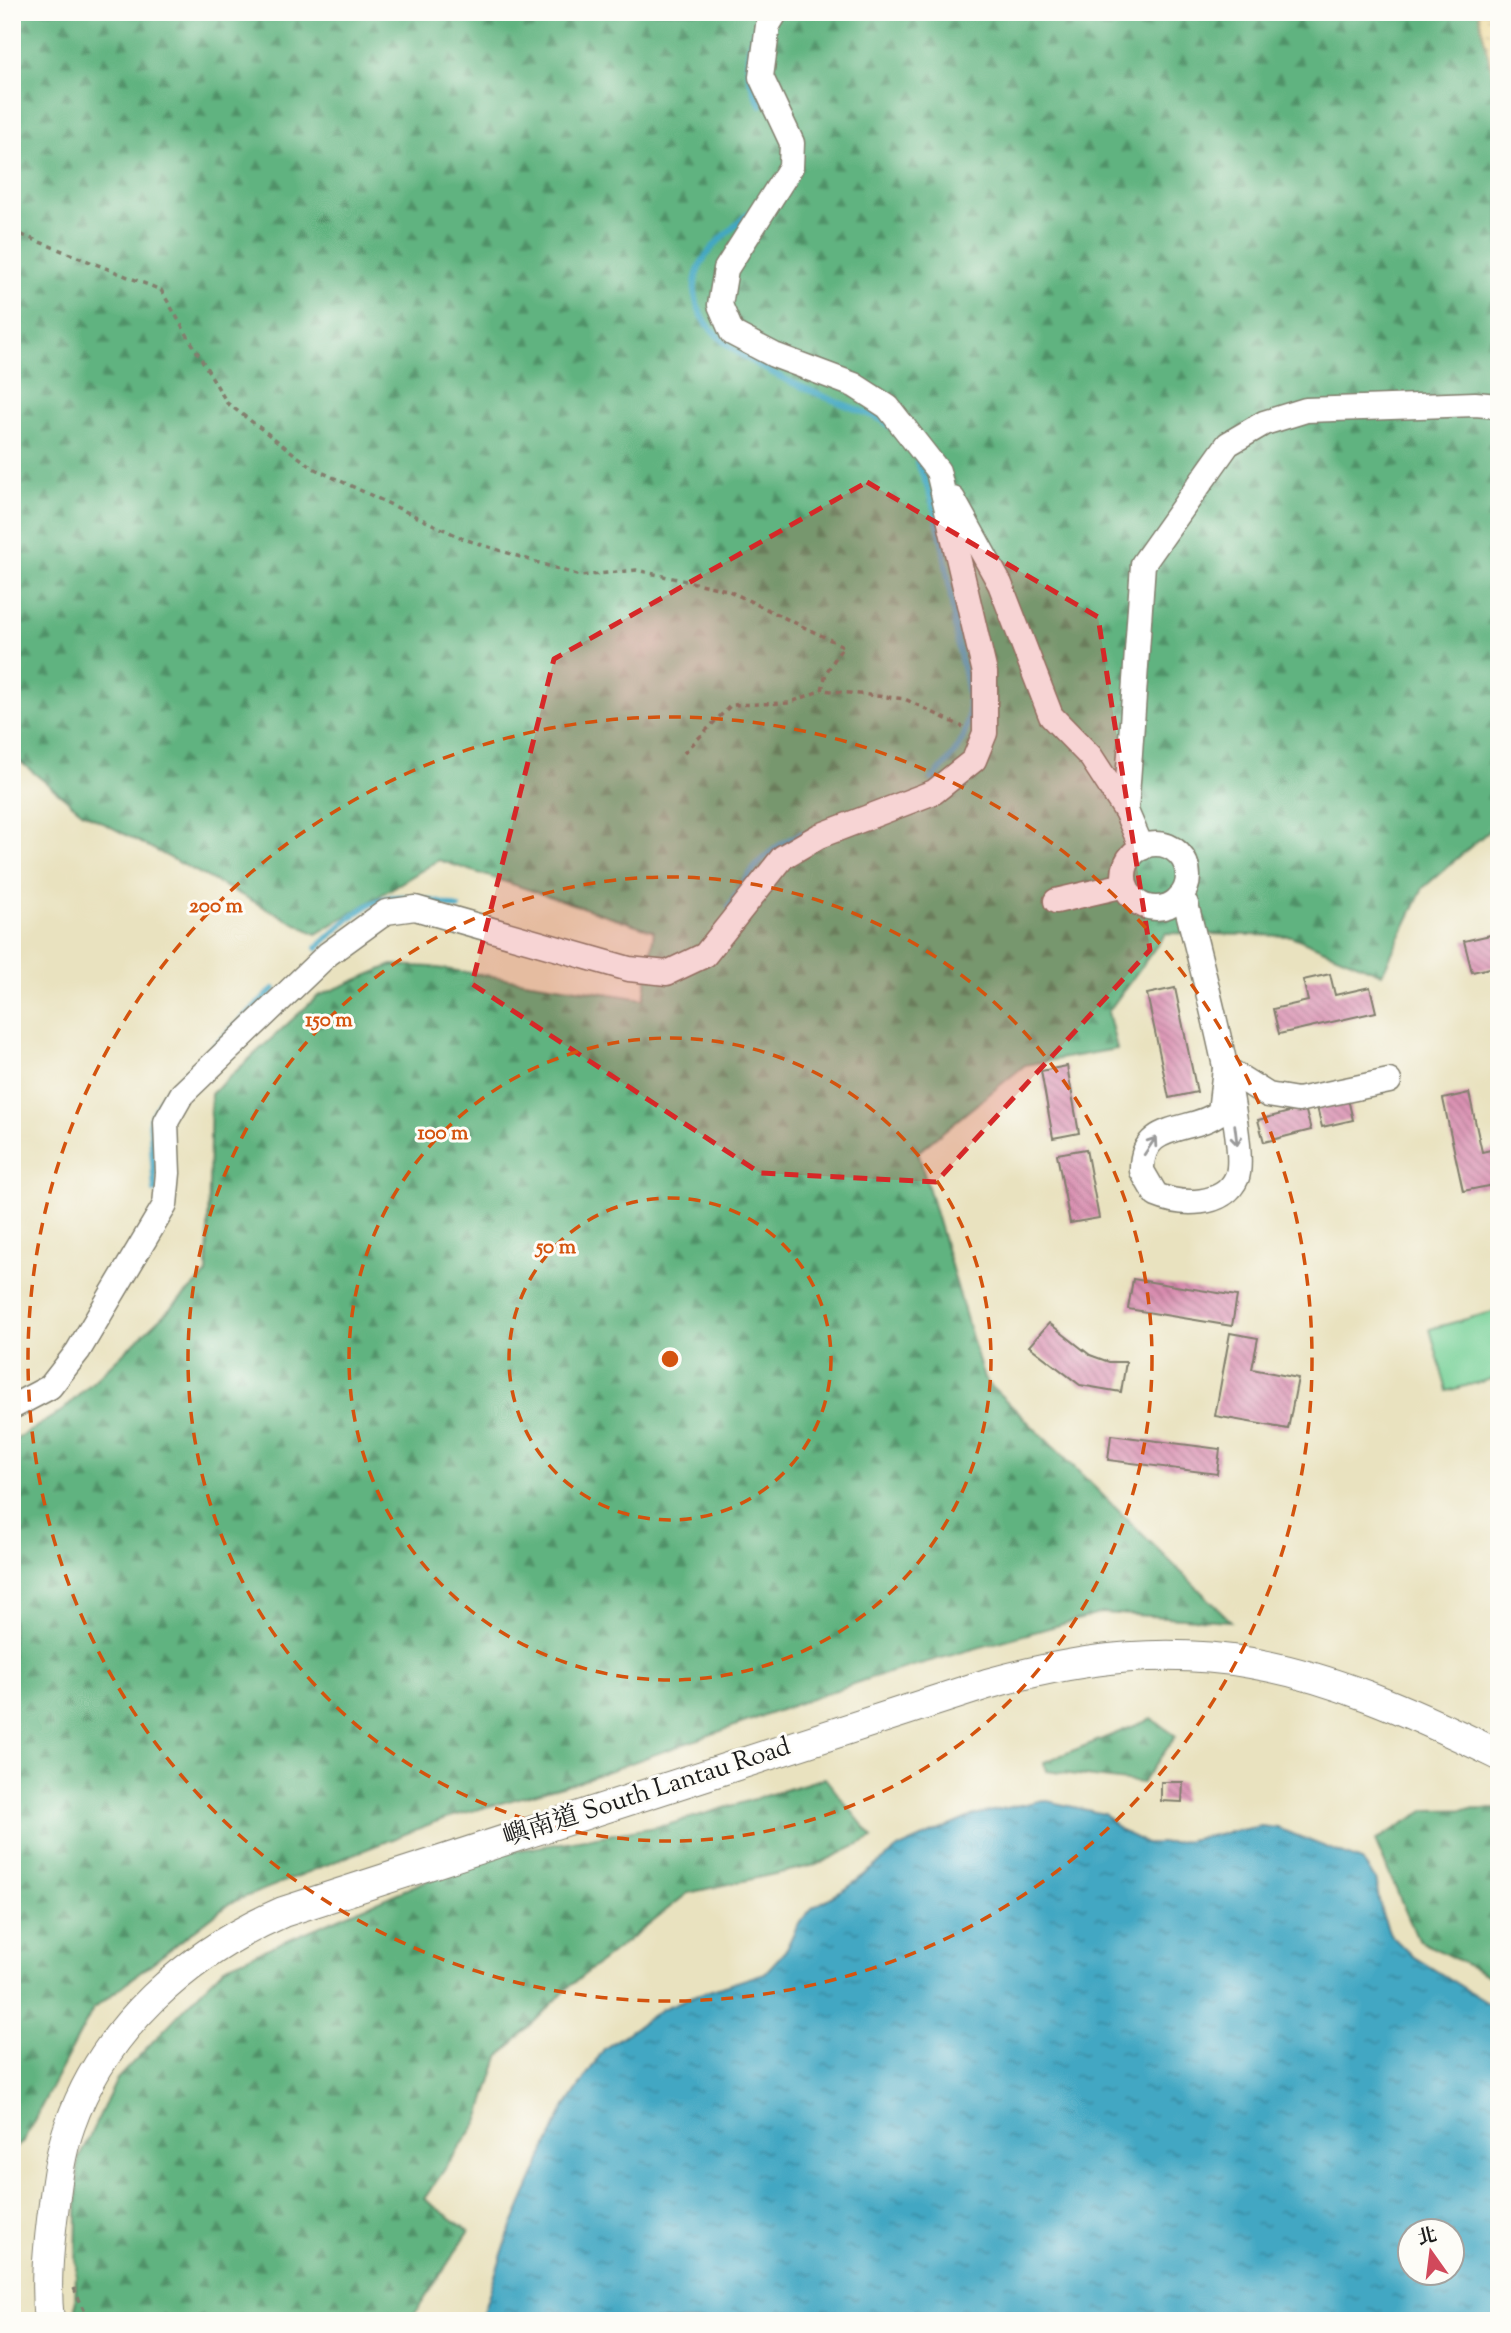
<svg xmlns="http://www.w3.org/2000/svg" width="1511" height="2333" viewBox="0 0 1511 2333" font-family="'Sorts Mill Goudy','Noto Serif TC',serif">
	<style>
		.forest { fill: url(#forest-firs); stroke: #3e684e; stroke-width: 2 }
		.sand { fill: url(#sand-dots); stroke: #857b5d; stroke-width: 2 }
		.garden { fill: #77d198; stroke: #4a765a; stroke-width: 2 }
		.water { fill: url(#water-ripples); stroke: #306270; stroke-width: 2; fill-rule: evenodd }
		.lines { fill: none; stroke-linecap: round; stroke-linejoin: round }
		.stream { stroke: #43a7c3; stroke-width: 6 }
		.building { fill: url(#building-back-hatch) }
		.minor-casing { stroke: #827f6e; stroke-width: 27 }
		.major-casing { stroke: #827f6e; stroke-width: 32 }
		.path { stroke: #827f6e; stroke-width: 3.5; stroke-dasharray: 5 5; stroke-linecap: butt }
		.minor { stroke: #fff; stroke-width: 24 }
		.major { stroke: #fff; stroke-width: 30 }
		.oneway { stroke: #999 }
		.marked { fill: #d62828; fill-opacity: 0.2; stroke: #d62828; stroke-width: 5; stroke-dasharray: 14 9; stroke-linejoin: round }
		.ring { fill: none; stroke: #d4530e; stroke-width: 3.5; stroke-dasharray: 12 9 }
		.labels { text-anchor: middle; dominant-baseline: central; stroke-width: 6; stroke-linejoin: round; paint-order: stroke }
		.street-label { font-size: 26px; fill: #1c1c1c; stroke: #fdfcf7 }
		.centre { fill: #d4530e; stroke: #fdfcf7; stroke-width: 3.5 }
		.ring-label { font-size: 21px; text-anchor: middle; font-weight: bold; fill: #d4530e; stroke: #fdfcf7; stroke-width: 6; stroke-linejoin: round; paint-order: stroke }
	</style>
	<defs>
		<pattern id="forest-firs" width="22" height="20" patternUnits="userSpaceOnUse" patternTransform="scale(1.75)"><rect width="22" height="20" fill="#61b380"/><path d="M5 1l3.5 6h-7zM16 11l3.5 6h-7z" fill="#4f9168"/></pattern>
		<pattern id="sand-dots" width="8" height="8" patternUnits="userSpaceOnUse" patternTransform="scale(1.75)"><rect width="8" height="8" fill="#eeda9e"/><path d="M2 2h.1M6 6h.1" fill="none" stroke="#ccba88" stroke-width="1.8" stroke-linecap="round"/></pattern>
		<pattern id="water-ripples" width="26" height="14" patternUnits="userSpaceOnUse" patternTransform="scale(1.75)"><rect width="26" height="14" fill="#43a7c3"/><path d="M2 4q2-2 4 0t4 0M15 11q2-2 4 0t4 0" fill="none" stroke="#37879e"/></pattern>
		<pattern id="building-back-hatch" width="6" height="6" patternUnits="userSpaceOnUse" patternTransform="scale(1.75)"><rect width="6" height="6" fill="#d88caf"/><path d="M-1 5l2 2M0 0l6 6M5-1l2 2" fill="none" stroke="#ae728e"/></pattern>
	</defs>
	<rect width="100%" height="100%" fill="#fdfcf7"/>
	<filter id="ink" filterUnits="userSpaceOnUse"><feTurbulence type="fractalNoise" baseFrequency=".0143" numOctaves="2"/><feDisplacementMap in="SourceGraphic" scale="14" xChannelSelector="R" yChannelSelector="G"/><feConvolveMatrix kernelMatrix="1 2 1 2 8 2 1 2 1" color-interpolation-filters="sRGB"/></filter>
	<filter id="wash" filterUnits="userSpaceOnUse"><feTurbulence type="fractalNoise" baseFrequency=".00686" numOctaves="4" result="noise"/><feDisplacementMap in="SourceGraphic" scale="28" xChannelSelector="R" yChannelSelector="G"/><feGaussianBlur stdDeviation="1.57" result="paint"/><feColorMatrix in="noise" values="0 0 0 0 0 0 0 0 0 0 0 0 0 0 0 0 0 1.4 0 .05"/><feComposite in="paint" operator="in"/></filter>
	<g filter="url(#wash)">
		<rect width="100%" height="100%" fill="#e9e2bf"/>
		<g class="forest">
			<path d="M12 12H1499V822L1423 888 1382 974 1291 936 1166 933 1108 1012 1117 1049 1025 1065 918 1152 984 1379 1231 1621 1102 1613 870 1678 577 1782 443 1819 230 1903 93 2009 22 2143 12 2150V1442L63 1410 207 1274 211 1094 318 996 392 965 431 967 644 999 654 931 439 860 316 934 82 812 12 755Z"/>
			<path d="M1152 1719 1176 1736 1142 1783 1046 1771 1044 1762Z"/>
			<path d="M825 1778 873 1838 816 1865 688 1893 570 1986 499 2057 479 2120 424 2199 469 2231 410 2321H75L78 2160 117 2079 224 1967 484 1856 667 1825Z"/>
			<path d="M1499 1809V1981L1418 1940 1375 1841 1426 1810Z"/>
		</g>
		<path class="sand" d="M1478 12H1499V102Z"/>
		<path class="garden" d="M1499 1310V1377L1447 1391 1430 1329Z"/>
		<path class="water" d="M1043 1800 1104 1814 1121 1831 1146 1843H1172L1261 1826 1277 1828 1362 1861 1375 1879 1382 1914 1390 1934 1411 1955 1499 2010V2321H480L508 2236 561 2114 604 2049 662 2009 696 1995 765 1973 785 1951 797 1926 812 1908 847 1888 899 1848 974 1815ZM1410 2232H1452V2274H1410Z"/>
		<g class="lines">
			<g class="stream">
				<path d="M759 20C744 53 743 74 761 105"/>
				<path d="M749 213C732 229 708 247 699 268 666 350 831 396 884 421L889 426"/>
				<path d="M917 462C943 516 948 581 957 640 961 662 969 687 969 710 969 738 951 760 932 779"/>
				<path d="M729 907C747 874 766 847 803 833"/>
				<path d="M317 948C371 897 383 885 458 908"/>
				<path d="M155 1191 150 1119 164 1094 274 989"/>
			</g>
		</g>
		<g id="blocks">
			<g class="building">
				<path d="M1499 933V966L1472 972 1464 941Z"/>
				<path d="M1330 974 1335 995 1370 987 1376 1012 1279 1034 1273 1009 1308 1001 1303 980Z"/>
				<path d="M1175 988 1197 1092 1169 1098 1147 994Z"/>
				<path d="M1067 1066 1079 1133 1053 1138 1041 1071Z"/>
				<path d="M1469 1093 1482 1152 1499 1148V1184L1463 1191 1443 1099Z"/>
				<path d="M1348 1099 1353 1120 1322 1127 1317 1107Z"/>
				<path d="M1305 1108 1311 1130 1264 1142 1258 1120Z"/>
				<path d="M1086 1149 1099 1218 1070 1223 1057 1154Z"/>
				<path d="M1133 1279 1237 1296 1232 1326 1128 1309Z"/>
				<path d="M1049 1323 1090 1355 1109 1362H1126L1121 1392 1080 1385 1029 1346Z"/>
				<path d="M1230 1333 1258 1338 1252 1369 1298 1378 1288 1429 1215 1416Z"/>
				<path d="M1111 1435 1220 1449 1217 1474 1108 1460Z"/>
				<path d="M1161 1782H1183L1182 1802 1161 1801Z"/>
			</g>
		</g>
	</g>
	<g filter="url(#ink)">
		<use href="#blocks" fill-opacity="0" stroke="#827f6e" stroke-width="2"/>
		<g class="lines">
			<g class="minor-casing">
				<g id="minor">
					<path d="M953 499 1000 584 1051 716 1091 757 1126 811"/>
					<circle cx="1156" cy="876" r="32"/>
					<path d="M1142 848 1126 811 1143 564 1228 444 1264 423 1306 410 1475 404 1499 406"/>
					<path d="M1179 898 1186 904C1197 949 1250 1144 1237 1177 1224 1208 1180 1205 1156 1195L1142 1171C1140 1120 1193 1134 1220 1112L1225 1068"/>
					<path d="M1056 901 1125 885"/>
					<path d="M1225 1068 1268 1095 1298 1100 1389 1081"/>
					<path d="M12 1407 50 1387 78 1351 165 1205 168 1173 166 1122 182 1094 328 954 386 912 415 908 629 969 667 973 705 955 783 857 819 836 934 792 974 760 985 733V673L938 471 888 407 854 385 774 355 732 333 720 305 726 269 791 167 792 143 761 77 768 25 776 12"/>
				</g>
			</g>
			<g class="major-casing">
				<path id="major" d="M49 2321C45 2286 48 2254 52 2220 56 2188 59 2156 70 2125 105 2026 189 1953 283 1912L987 1684C1195 1625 1311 1663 1499 1755"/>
			</g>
			<g class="path">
				<path d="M12 231 161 290 227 403 313 468 464 539 580 576 636 570 727 590 843 646 826 673 822 690 905 699 963 727"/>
				<path d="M684 753 731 705 789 703 822 690"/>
				<path d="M74 2288 89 2321"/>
			</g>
			<use href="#minor" class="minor"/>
			<use href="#major" class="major"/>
		</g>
		<defs><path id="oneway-shaft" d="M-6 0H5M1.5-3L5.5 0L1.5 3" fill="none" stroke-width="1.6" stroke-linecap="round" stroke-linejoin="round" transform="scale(1.75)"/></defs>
		<g class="oneway">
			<use href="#oneway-shaft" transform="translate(1236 1135) rotate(83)"/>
			<use href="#oneway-shaft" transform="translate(1150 1146) rotate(-56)"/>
		</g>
	</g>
	<path class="marked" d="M867 482 1098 617 1150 950 936 1182 760 1173 472 984 554 659Z"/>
	<g class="ring">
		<circle cx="670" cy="1359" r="161"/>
		<circle cx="670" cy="1359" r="321"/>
		<circle cx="670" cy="1359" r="482"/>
		<circle cx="670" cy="1359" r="642"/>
	</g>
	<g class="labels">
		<g class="street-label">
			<text transform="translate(647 1793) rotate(-18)">嶼南道 South Lantau Road</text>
		</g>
	</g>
	<circle cx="670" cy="1359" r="10" class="centre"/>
	<g class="ring-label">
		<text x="216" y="912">200 m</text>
		<text x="329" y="1026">150 m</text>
		<text x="443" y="1139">100 m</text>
		<text x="556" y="1253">50 m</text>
	</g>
	<rect width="1511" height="2333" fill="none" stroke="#fdfcf7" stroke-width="42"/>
	<g transform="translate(1431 2252) rotate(346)"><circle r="33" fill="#fdfcf7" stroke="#a3a29f" stroke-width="2"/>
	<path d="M0-5L12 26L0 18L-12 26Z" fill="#d1495b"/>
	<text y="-10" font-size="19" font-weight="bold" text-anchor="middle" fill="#1c1c1c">北</text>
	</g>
</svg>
